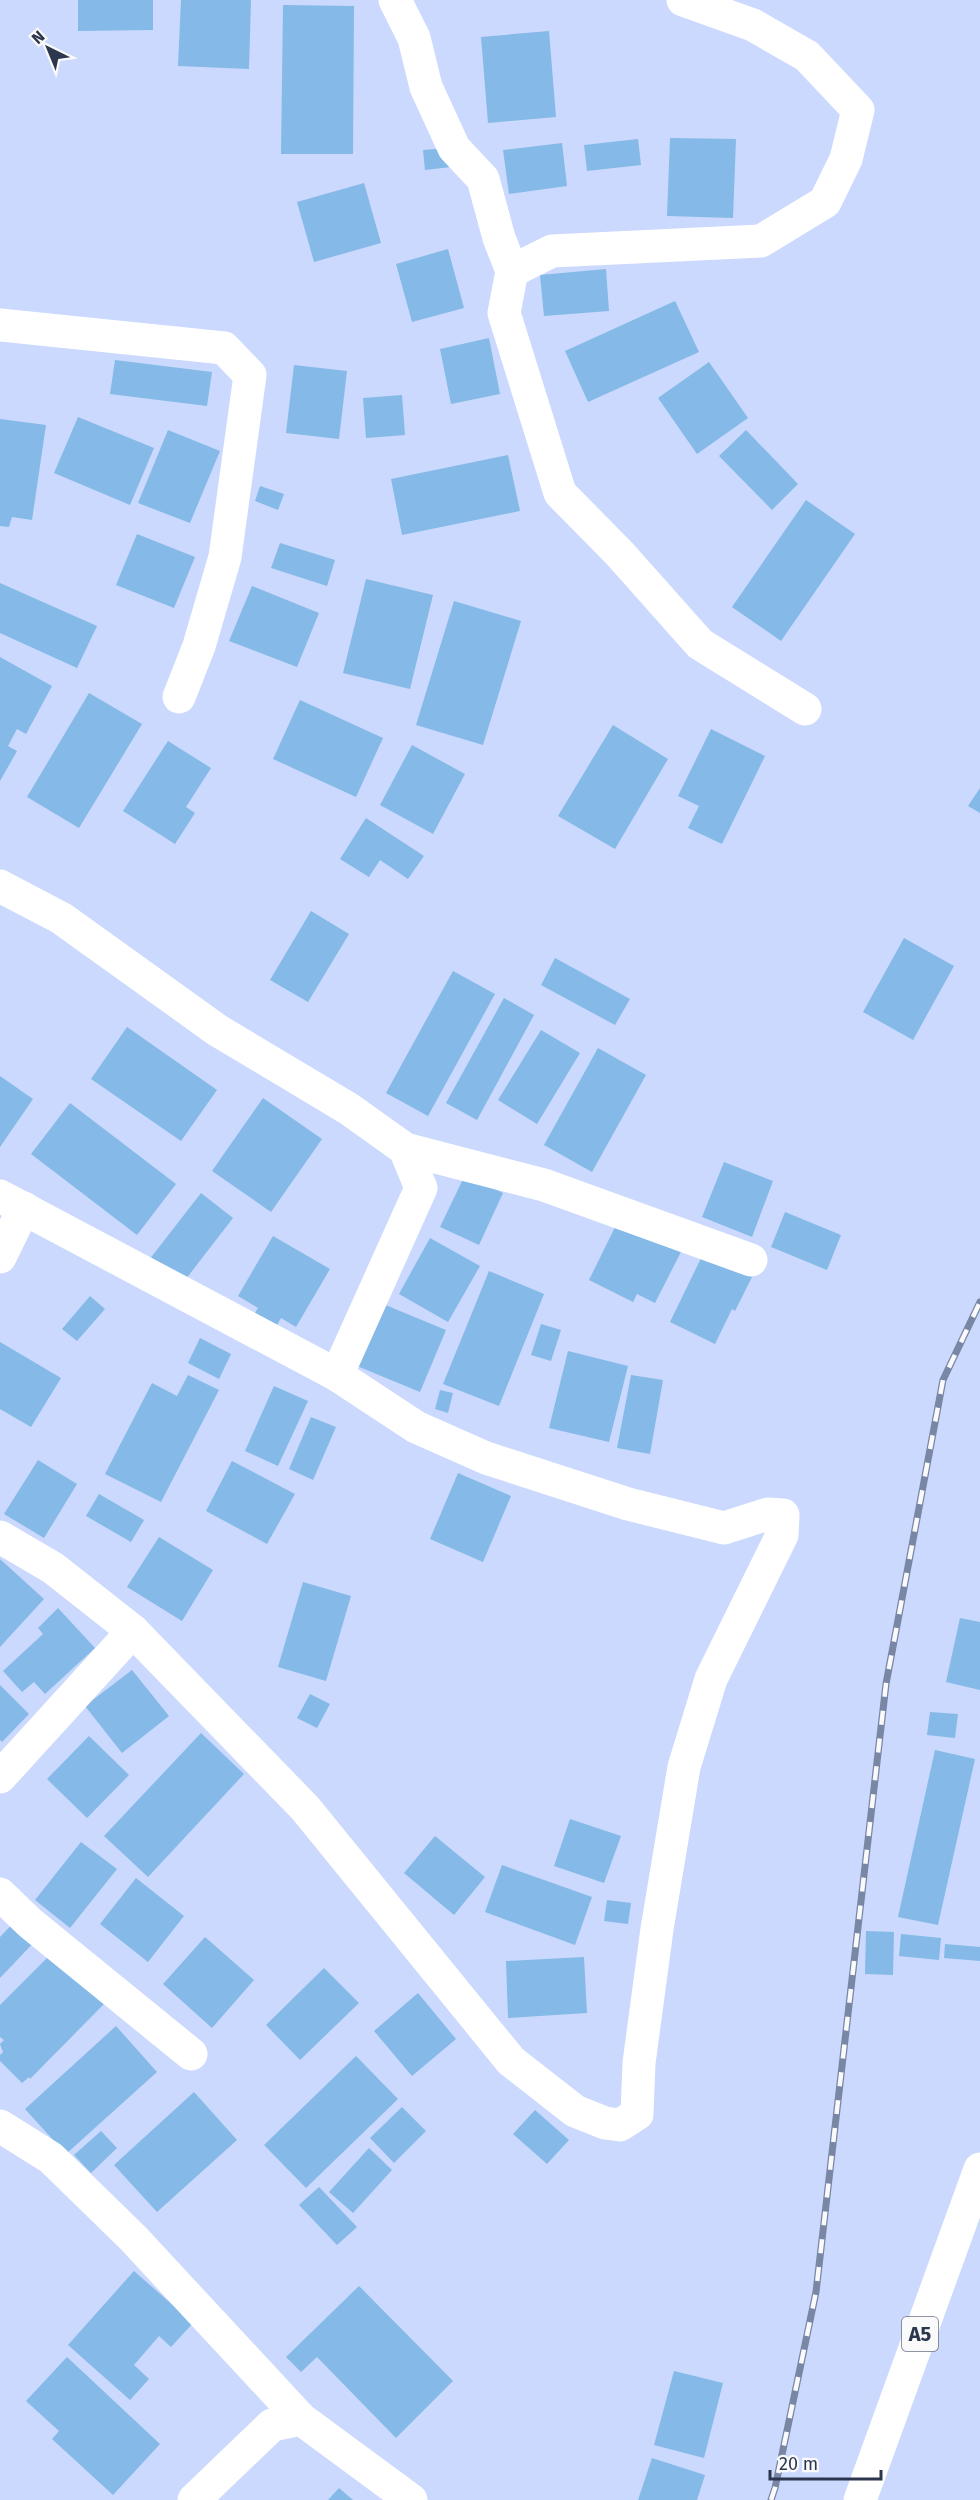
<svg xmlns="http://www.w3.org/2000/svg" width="980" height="2500" viewBox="0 0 980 2500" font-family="'Fira Sans',sans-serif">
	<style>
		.building { fill: #85b9e8 }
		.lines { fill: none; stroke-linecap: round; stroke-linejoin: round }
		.street { stroke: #fff; stroke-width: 33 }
		.highway { stroke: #fff; stroke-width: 33 }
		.rail-casing { stroke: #7986a4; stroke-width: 7 }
		.rail { stroke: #fafafa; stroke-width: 4.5; stroke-dasharray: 14; stroke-linecap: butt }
		.labels { text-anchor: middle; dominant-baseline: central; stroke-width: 6; stroke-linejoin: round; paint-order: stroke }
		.shield { fill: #fafafa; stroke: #6a7182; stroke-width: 1.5 }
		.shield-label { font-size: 20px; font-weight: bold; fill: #2c364e }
	</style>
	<rect width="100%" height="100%" fill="#cad9fd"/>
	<g class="building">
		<path d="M78 0H153V30L78 31Z"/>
		<path d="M181 0H251L249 69 178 66Z"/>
		<path d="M283 5 354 6 353 154H281Z"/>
		<path d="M549 31 556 117 488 123 481 37Z"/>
		<path d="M670 138 736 139 733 218 667 216Z"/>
		<path d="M638 139 641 165 587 171 584 145Z"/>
		<path d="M562 143 567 186 509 194 503 150Z"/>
		<path d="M450 148 451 167 425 170 423 150Z"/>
		<path d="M364 183 381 243 314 262 297 202Z"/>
		<path d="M448 249 464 308 412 322 396 264Z"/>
		<path d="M606 269 609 311 544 316 540 275Z"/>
		<path d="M675 301 699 352 588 402 565 351Z"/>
		<path d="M489 338 500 394 451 404 440 349Z"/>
		<path d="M115 360 212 372 207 406 110 394Z"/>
		<path d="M709 362 748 418 697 454 658 398Z"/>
		<path d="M294 365 347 371 339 439 286 433Z"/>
		<path d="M402 395 405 435 366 438 363 398Z"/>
		<path d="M78 417 154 448 130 505 54 473Z"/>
		<path d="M0 419 46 425 32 520 12 517 9 527 0 526Z"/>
		<path d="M168 430 220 451 190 523 138 503Z"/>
		<path d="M746 430 798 484 772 510 719 456Z"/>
		<path d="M508 455 520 511 402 535 391 479Z"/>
		<path d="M260 486 284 494 278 510 255 501Z"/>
		<path d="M806 500 855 534 781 641 732 607Z"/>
		<path d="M137 534 195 557 174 608 116 585Z"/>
		<path d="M280 543 335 560 327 586 271 568Z"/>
		<path d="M366 579 433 595 410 689 343 673Z"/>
		<path d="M0 583 97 626 77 668 0 633Z"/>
		<path d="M252 586 319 613 297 667 229 641Z"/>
		<path d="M454 601 521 621 483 745 416 725Z"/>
		<path d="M0 657 52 686 26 734 17 729 8 746 17 751 0 781Z"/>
		<path d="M89 693 142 724 79 828 27 797Z"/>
		<path d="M300 700 383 738 356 797 273 759Z"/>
		<path d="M613 725 668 759 615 849 558 816Z"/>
		<path d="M711 729 765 756 722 844 688 828 699 806 678 796Z"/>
		<path d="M168 741 211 768 186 807 195 813 175 844 123 811Z"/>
		<path d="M412 745 465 774 433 834 380 805Z"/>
		<path d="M980 788V813L968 806Z"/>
		<path d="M366 818 424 856 408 879 380 860 369 877 340 859Z"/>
		<path d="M311 911 349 934 308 1002 270 980Z"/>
		<path d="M904 938 954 966 913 1040 863 1012Z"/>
		<path d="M555 958 630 999 615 1025 541 985Z"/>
		<path d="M453 971 495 994 428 1116 386 1093Z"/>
		<path d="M504 998 534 1015 477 1120 446 1103Z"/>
		<path d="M127 1027 217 1090 181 1141 91 1079Z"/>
		<path d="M541 1030 580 1053 537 1124 498 1100Z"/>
		<path d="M598 1048 646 1075 592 1172 544 1145Z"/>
		<path d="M0 1076 33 1099 0 1147Z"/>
		<path d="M263 1098 322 1139 271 1212 212 1171Z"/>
		<path d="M70 1103 176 1184 137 1235 31 1154Z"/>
		<path d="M724 1162 773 1181 752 1237 702 1217Z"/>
		<path d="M465 1175 503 1193 479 1245 440 1227Z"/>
		<path d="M201 1193 233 1218 182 1284 149 1260Z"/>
		<path d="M785 1212 841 1235 827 1270 771 1247Z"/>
		<path d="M621 1215 684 1246 655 1303 637 1294 633 1302 589 1280Z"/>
		<path d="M273 1236 330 1269 296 1327 281 1318 274 1330 252 1318 258 1308 238 1296Z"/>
		<path d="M430 1238 480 1266 448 1322 399 1294Z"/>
		<path d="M705 1250 754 1273 735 1311 732 1309 715 1344 670 1322Z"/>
		<path d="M489 1271 544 1294 499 1406 443 1384Z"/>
		<path d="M90 1296 105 1309 77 1341 62 1329Z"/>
		<path d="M383 1304 446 1330 420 1392 357 1366Z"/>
		<path d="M541 1324 561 1330 551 1361 531 1355Z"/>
		<path d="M200 1338 231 1354 219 1379 188 1363Z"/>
		<path d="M0 1342 61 1378 31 1427 0 1409Z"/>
		<path d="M568 1351 628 1366 609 1442 549 1428Z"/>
		<path d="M188 1375 219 1390 161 1502 105 1474 152 1383 177 1396Z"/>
		<path d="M631 1375 663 1380 650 1454 617 1448Z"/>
		<path d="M274 1386 308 1401 278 1466 245 1451Z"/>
		<path d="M440 1390 453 1393 448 1413 435 1409Z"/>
		<path d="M311 1417 336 1427 313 1480 289 1469Z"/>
		<path d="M38 1460 77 1484 44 1538 4 1514Z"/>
		<path d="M232 1461 295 1494 267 1544 206 1511Z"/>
		<path d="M458 1473 511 1496 483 1562 430 1539Z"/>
		<path d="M99 1494 144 1520 131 1542 86 1516Z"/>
		<path d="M159 1537 213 1570 182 1621 127 1587Z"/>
		<path d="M0 1559 44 1599 0 1647Z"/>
		<path d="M303 1582 351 1596 326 1681 278 1667Z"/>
		<path d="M58 1608 95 1648 45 1694 34 1682 22 1692 3 1671 43 1634 38 1628Z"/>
		<path d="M960 1618 980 1622V1690L946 1682Z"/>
		<path d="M132 1670 169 1716 122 1753 85 1706Z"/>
		<path d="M0 1685 29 1714 2 1742 0 1740Z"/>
		<path d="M310 1694 330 1704 317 1728 297 1718Z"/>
		<path d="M930 1712 958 1714 955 1738 927 1735Z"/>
		<path d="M201 1733 244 1774 148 1877 104 1836Z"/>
		<path d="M89 1736 129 1775 87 1818 47 1779Z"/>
		<path d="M935 1750 975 1759 938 1925 898 1917Z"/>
		<path d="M570 1819 621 1836 604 1883 554 1866Z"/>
		<path d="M435 1836 485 1877 454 1915 404 1873Z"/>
		<path d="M81 1842 117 1869 70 1928 35 1900Z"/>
		<path d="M502 1865 592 1897 575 1945 485 1912Z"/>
		<path d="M136 1878 184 1916 148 1962 100 1924Z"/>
		<path d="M607 1900 631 1903 628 1924 604 1921Z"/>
		<path d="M18 1918 38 1938 0 1978V1937Z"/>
		<path d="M866 1931 894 1932 893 1975 865 1974Z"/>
		<path d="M901 1934 941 1938 939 1960 899 1956Z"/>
		<path d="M205 1937 254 1980 212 2028 163 1984Z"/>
		<path d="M945 1944 980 1947V1961L944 1958Z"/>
		<path d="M52 1953 104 2004 30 2079 29 2077 22 2083 0 2061V2055L3 2052 0 2044 4 2040 0 2037V2005Z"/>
		<path d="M584 1957 587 2013 508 2018 506 1961Z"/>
		<path d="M324 1968 359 2003 300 2060 266 2025Z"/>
		<path d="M418 1993 456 2039 412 2076 374 2031Z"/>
		<path d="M116 2026 157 2072 66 2154 25 2109Z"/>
		<path d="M356 2056 398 2099 306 2188 264 2145Z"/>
		<path d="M194 2092 237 2140 157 2212 114 2165Z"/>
		<path d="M402 2107 426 2131 394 2163 370 2138Z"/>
		<path d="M535 2110 569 2140 547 2164 513 2134Z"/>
		<path d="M101 2131 117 2148 91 2173 74 2155Z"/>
		<path d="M369 2148 392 2170 353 2213 329 2192Z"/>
		<path d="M319 2187 357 2227 337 2245 299 2205Z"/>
		<path d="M134 2271 193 2323 171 2347 159 2336 134 2365 149 2379 130 2400 68 2345Z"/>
		<path d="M359 2286 453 2381 396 2438 317 2357 301 2372 286 2357Z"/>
		<path d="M67 2357 160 2444 113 2495 52 2439 59 2431 26 2401Z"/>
		<path d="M674 2371 723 2383 704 2458 654 2445Z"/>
		<path d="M652 2458 705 2475 697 2500H638Z"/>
		<path d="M339 2488 353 2500H328Z"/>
	</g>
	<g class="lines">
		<g class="street">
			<path d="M395 0 414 38 426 87 454 148 483 179 499 238 512 271"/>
			<path d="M683 0 753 25 807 56 858 110 846 159 825 202 761 241 552 251 512 271 504 313 560 493 620 554 700 644 805 709"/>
			<path d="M0 325 224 348 250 375 225 557 199 646 179 697"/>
			<path d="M0 886 61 918 217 1030 349 1109 405 1149 421 1188 337 1375"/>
			<path d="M405 1149 544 1185 751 1260"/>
			<path d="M0 1196 337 1375 416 1427 486 1458 628 1504 724 1528 768 1514 783 1515 782 1535 711 1679 684 1767 657 1929 639 2063 637 2114 620 2125 605 2123 575 2111 511 2061 305 1808 133 1631 53 1568 0 1537"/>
			<path d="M0 1257 24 1208"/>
			<path d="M0 1777 133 1631"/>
			<path d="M0 1894 30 1923 191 2054"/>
			<path d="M0 2126 51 2158 133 2238 301 2419 411 2500"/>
			<path d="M194 2500 272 2425 301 2419"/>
		</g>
		<path class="highway" d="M860 2500 980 2169"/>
		<g class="rail-casing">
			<path id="rail" d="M771 2500 775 2488 816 2292 886 1684 943 1380 980 1302"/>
		</g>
		<use href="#rail" class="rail"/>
	</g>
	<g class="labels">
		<rect class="shield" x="902" y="2317" width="36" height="34" rx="4.5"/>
		<g class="shield-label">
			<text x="920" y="2334">A5</text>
		</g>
	</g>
	<g transform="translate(48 48) rotate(317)" stroke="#fafafa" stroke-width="4.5" paint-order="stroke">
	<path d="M0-4.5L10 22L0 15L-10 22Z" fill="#2c364e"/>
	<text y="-9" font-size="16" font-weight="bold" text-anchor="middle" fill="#2c364e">N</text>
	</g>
	<path d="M770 2470v9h111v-9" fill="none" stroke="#2c364e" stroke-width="3"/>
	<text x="779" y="2470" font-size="18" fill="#2c364e" stroke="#fafafa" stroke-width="4.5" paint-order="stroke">20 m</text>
</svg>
